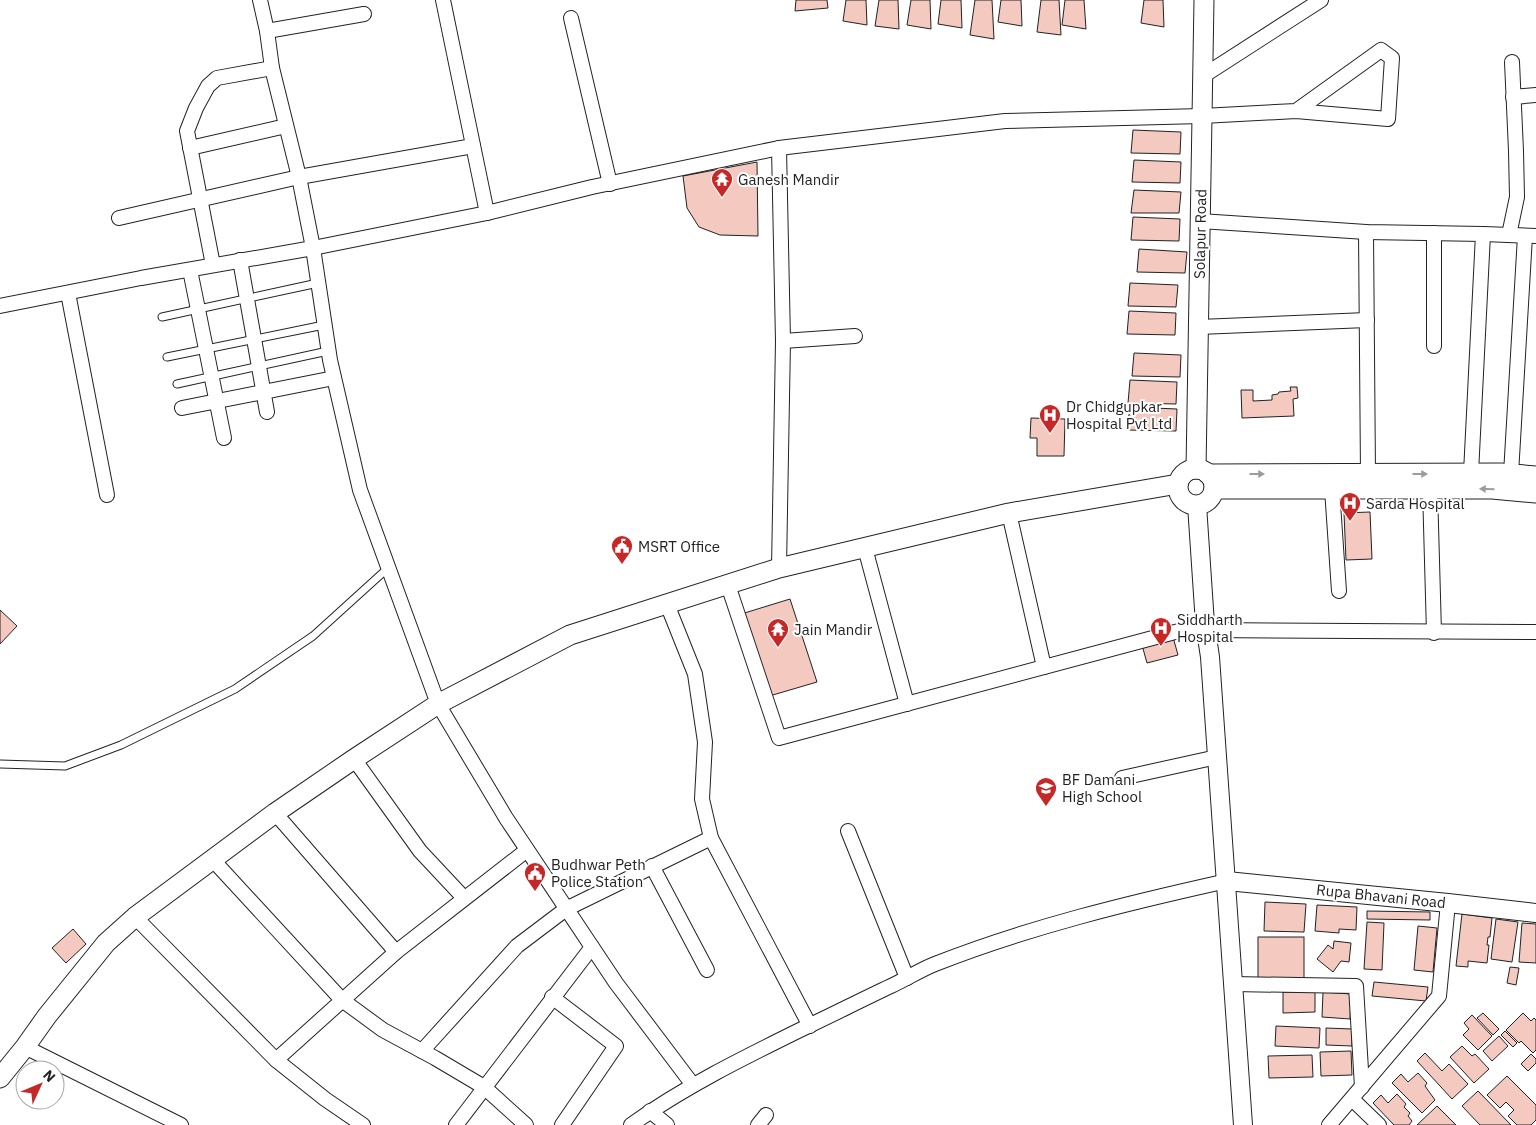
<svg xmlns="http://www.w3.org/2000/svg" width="1536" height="1125" viewBox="0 0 1536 1125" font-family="'IBM Plex Sans',sans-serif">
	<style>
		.building { fill: #f3c9c0; stroke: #222 }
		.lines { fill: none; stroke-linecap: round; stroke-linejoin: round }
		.service-casing { stroke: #222; stroke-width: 9 }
		.minor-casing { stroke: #222; stroke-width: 16 }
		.tertiary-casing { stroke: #222; stroke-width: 20 }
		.secondary-casing { stroke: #222; stroke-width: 21 }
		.service { stroke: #fff; stroke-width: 7 }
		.minor { stroke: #fff; stroke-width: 14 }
		.tertiary { stroke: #fff; stroke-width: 18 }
		.secondary { stroke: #fff; stroke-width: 19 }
		.oneway { fill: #9c9c9c }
		.labels { text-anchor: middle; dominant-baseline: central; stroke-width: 4; stroke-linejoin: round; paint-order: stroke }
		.poi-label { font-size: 15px; fill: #222; stroke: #fff; text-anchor: start }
		.street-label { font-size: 15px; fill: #222; stroke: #fff }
	</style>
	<rect width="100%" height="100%" fill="#fff"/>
	<g class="building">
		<path d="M796 0H827L828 8 795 11Z"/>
		<path d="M846 0H866L867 25 843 21Z"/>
		<path d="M879 0H898L899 29 875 26Z"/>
		<path d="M911 0H930L931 29 907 25Z"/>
		<path d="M941 0H961L962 28 938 24Z"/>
		<path d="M975 0H992L994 39 970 35Z"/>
		<path d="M1001 0H1021L1022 26 998 22Z"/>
		<path d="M1041 0H1059L1061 35 1037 32Z"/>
		<path d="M1065 0H1084L1086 29 1062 25Z"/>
		<path d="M1144 0H1163L1164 27 1141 23Z"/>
		<path d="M1133 130 1181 132 1180 154 1131 153Z"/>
		<path d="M1134 160 1181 162 1180 183 1132 182Z"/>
		<path d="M757 162 758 236 720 235 699 227 687 208 683 176Z"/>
		<path d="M1134 190 1181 192 1179 213H1131Z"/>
		<path d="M1133 217 1180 219 1179 241 1131 240Z"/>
		<path d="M1139 249 1187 252 1185 273 1137 272Z"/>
		<path d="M1130 283 1178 285 1176 307 1128 306Z"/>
		<path d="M1129 311 1176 313 1175 335 1127 334Z"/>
		<path d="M1134 353 1181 355 1180 377 1132 376Z"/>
		<path d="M1130 380 1177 382 1176 404 1128 403Z"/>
		<path d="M1290 387H1297L1298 398 1293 399 1294 416 1242 418 1241 390H1253V401L1272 400V395L1278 394 1279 392 1291 391Z"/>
		<path d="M1130 407 1177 409 1176 431 1127 430Z"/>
		<path d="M1031 418 1065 419 1064 456H1037V438H1030Z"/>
		<path d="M1370 512 1372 559 1346 560 1344 513Z"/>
		<path d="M790 599 817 682 766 697 738 615Z"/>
		<path d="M0 610 17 626 0 644Z"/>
		<path d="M1173 637 1178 655 1147 663 1142 645Z"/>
		<path d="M1265 902 1306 904 1304 932 1264 931Z"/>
		<path d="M1317 905 1357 907 1356 930 1339 929V933L1315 931Z"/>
		<path d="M1367 911 1430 912V920L1367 919Z"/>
		<path d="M1462 914 1492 918 1490 937H1488L1487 945H1489L1487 963 1468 961V967L1456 966Z"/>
		<path d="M1496 919 1518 922 1512 962 1491 959Z"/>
		<path d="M1367 922 1384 923 1382 970 1364 969Z"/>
		<path d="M1522 923 1536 924V963L1519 962Z"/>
		<path d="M1418 926 1437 928 1433 972 1414 970Z"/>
		<path d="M73 929 86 944 66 963 52 948Z"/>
		<rect x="1258" y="937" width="46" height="42"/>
		<path d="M1334 941 1351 943 1349 962 1341 961 1333 972 1317 959 1328 945 1333 949Z"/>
		<path d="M1510 967 1519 968 1516 985 1507 983Z"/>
		<path d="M1374 982 1428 987 1426 1001 1372 996Z"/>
		<path d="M1283 992H1315V1012L1283 1013Z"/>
		<path d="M1323 992 1351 994 1350 1019 1322 1017Z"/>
		<path d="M1483 1013 1499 1029 1493 1035 1477 1018Z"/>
		<path d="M1523 1013 1531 1021 1534 1018 1536 1020V1050L1533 1053 1521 1041 1519 1043 1506 1030Z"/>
		<path d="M1472 1015 1492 1036 1478 1050 1463 1035 1469 1029 1464 1023Z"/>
		<path d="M1276 1026 1320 1028 1319 1048 1275 1046Z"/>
		<path d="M1326 1028 1352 1029V1046L1326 1045Z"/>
		<path d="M1505 1031 1517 1043 1513 1047 1501 1035Z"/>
		<path d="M1499 1036 1508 1046 1492 1061 1483 1051Z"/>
		<path d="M1462 1046 1472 1056 1475 1054 1489 1069 1474 1083 1450 1057Z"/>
		<path d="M1351 1051 1352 1075 1321 1076 1320 1052Z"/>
		<path d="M1425 1053 1442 1071 1449 1064 1468 1084 1452 1099 1417 1061Z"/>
		<path d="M1531 1054 1536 1059V1063L1528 1071 1521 1064Z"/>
		<path d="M1312 1055 1313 1077 1269 1078 1268 1056Z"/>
		<path d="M1418 1073 1427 1083 1425 1086 1435 1100 1422 1113 1392 1083 1401 1074 1408 1082Z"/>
		<path d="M1507 1076 1536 1105V1120L1531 1125H1517L1508 1116 1514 1110 1506 1102 1500 1108 1487 1095Z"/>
		<path d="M1478 1091 1511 1125H1480L1462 1106Z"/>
		<path d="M1397 1094 1406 1104 1404 1107 1410 1113 1408 1116 1412 1121 1409 1125H1394L1373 1103 1381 1095 1388 1103Z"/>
		<path d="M1437 1106 1456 1125H1417Z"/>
	</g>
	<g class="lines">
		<g class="service-casing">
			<g id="service">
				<path d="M162 317 318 283"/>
				<path d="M167 357 324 325"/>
				<path d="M177 384 328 351"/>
				<path d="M0 764 65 766 121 745 235 689 313 636 388 568"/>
			</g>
		</g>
		<g class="minor-casing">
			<g id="minor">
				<path d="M260 0 267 31 272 68 299 177 313 248 330 360 360 490 438 704 506 818 616 983 693 1085"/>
				<path d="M443 0 487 213"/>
				<path d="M571 18 610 184"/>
				<path d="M267 31 364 14"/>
				<path d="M1203 76 1321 0"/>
				<path d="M1513 97 1536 95"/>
				<path d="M190 148 286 126"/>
				<path d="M779 148 783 341 779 568"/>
				<path d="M119 218 299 177 473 146"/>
				<path d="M1200 221 1366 232 1483 234 1536 236"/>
				<path d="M1366 232 1368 474"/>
				<path d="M1434 233V346"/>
				<path d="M1509 235 1517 197 1516 151 1512 62"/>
				<path d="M240 260 267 412"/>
				<path d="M213 265 187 131 196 108 208 86 217 78 272 68"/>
				<path d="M190 270 224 438"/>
				<path d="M68 293 107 495"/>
				<path d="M0 306 141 278 313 248 487 213 592 187 779 148 1005 121 1202 116 1296 111 1388 119 1392 58 1381 50 1296 111"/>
				<path d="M1199 327 1367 320"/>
				<path d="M783 341 855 336"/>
				<path d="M182 408 334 378"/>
				<path d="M1471 473 1483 234"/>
				<path d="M1511 474 1525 236"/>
				<path d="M1332 489 1339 591"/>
				<path d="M1430 489 1434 633"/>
				<path d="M1009 513 1044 667"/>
				<path d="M865 548 907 704"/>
				<path d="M728 585 779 738 1205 624"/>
				<path d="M667 604 695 674 705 742 702 799 711 838 810 1026"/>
				<path d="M1206 630 1536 632"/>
				<path d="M354 759 420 851 464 898"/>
				<path d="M1122 778 1217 757"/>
				<path d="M275 813 396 952"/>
				<path d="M848 831 907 978"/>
				<path d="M212 859 342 1000 383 1030 435 1058 484 1087 526 1125"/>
				<path d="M652 866 707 970"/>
				<path d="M135 917 276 1060 325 1099 363 1125"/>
				<path d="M1233 984 1356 986 1362 1087"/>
				<path d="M552 997 616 1046 562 1125"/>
				<path d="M25 1047 181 1125"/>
				<path d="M422 1051 517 946 566 909 711 838"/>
				<path d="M276 1060 396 952 527 850"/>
				<path d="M1352 1099 1379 1125"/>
				<path d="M650 1111 667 1125"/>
				<path d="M456 1125 592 947"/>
				<path d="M631 1125C684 1087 743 1058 802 1029 832 1015 861 1000 891 986 906 979 920 970 935 964 1029 927 1128 903 1227 881"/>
				<path d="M758 1125 766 1115"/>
				<path d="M1329 1125 1439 996 1448 903"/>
			</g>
		</g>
		<g class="tertiary-casing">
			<g id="tertiary">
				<path d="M1197 505 1205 624 1210 657 1243 1125"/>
				<path d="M1227 881 1448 903 1536 913"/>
			</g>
		</g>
		<g class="secondary-casing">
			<g id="secondary">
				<circle cx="1196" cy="487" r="18"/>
				<path d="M1196 469 1204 0"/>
				<path d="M1208 474 1501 473 1536 476"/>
				<path d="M1214 489H1492L1536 493"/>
				<path d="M0 1078 25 1047 47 1016 106 943 135 917 275 813 354 759 438 704 570 635 779 568 1009 513 1178 484"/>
			</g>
		</g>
		<use href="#service" class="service"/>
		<use href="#minor" class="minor"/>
		<use href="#tertiary" class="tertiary"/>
		<use href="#secondary" class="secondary"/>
	</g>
	<defs><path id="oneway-solid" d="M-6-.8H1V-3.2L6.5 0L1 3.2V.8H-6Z" transform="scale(1.25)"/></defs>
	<g class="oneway">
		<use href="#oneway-solid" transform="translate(1257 474)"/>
		<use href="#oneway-solid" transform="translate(1420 474)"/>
		<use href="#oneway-solid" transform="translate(1487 489) rotate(-179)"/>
	</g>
	<defs>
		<g id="temple-pin" transform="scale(1.125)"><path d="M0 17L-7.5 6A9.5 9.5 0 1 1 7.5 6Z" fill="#c62828" stroke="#fff"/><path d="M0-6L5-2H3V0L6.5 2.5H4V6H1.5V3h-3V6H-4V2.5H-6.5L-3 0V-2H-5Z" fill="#fff"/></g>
		<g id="hospital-pin" transform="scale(1.125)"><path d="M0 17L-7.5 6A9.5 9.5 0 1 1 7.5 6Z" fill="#c62828" stroke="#fff"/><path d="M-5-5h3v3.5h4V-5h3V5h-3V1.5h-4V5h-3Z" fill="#fff"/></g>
		<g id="civic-pin" transform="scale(1.125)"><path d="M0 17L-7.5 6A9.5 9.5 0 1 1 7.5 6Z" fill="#c62828" stroke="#fff"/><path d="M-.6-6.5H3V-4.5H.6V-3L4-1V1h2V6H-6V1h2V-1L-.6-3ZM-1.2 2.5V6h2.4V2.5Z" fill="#fff"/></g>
		<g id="university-pin" transform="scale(1.125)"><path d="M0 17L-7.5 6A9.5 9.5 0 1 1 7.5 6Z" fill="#c62828" stroke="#fff"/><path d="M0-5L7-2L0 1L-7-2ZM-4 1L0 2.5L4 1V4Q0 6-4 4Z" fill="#fff"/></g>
	</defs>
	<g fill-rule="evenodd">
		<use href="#temple-pin" x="722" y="179"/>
		<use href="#hospital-pin" x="1050" y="415"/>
		<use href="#hospital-pin" x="1350" y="503"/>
		<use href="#civic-pin" x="622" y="546"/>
		<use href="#hospital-pin" x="1161" y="628"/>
		<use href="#temple-pin" x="778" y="629"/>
		<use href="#university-pin" x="1046" y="788"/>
		<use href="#civic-pin" x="535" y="873"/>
	</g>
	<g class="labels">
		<g class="poi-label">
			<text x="738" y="179">Ganesh Mandir</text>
			<text x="1066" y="406">Dr Chidgupkar<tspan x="1066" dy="17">Hospital Pvt Ltd</tspan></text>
			<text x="1366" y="503">Sarda Hospital</text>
			<text x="638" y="546">MSRT Office</text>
			<text x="1177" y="619">Siddharth<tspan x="1177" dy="17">Hospital</tspan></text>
			<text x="794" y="629">Jain Mandir</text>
			<text x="1062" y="779">BF Damani<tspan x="1062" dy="17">High School</tspan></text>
			<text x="551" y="864">Budhwar Peth<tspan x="551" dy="17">Police Station</tspan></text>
		</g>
		<g class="street-label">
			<text transform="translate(1200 234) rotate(-89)">Solapur Road</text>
			<text transform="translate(1381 896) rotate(6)">Rupa Bhavani Road</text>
		</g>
	</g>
	<g transform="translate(40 1085) rotate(46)"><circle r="24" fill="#ffffff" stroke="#a7a7a7"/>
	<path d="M0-4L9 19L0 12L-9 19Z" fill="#c62828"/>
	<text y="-8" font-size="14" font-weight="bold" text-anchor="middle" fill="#222222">N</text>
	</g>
</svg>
